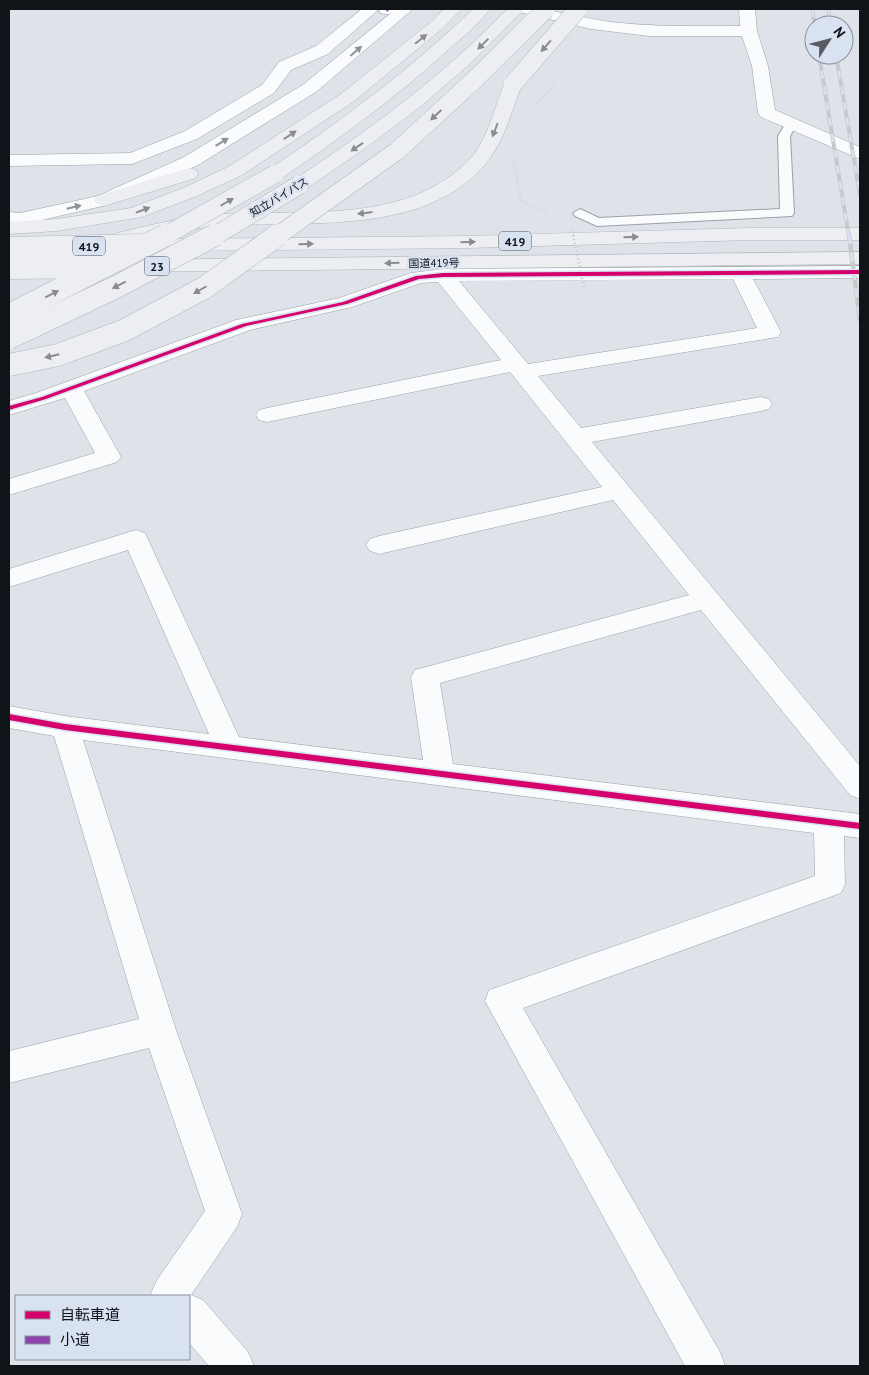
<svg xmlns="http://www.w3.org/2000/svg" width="869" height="1375" viewBox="0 0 869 1375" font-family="'PT Sans','Noto Sans JP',sans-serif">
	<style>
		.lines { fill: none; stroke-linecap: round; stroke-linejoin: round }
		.service-casing { stroke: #9ca0a5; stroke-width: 2 }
		.pedestrian-casing { stroke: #9ca0a5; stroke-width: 1 }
		.minor-casing { stroke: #9ca0a5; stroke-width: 1 }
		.trunk-casing { stroke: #b1b6bc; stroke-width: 1 }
		.path { stroke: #c0c2c5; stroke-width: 2; stroke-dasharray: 0.5 2.5; stroke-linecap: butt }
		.service { fill: #fafbfc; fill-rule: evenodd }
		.pedestrian { fill: #fafbfc; fill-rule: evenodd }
		.minor { fill: #fafbfc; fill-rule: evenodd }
		.trunk { fill: #edeef2; fill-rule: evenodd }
		.rail-far1-casing { stroke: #c7c9cb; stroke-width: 4 }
		.rail-casing { stroke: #c7c9cb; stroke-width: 4.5 }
		.rail-far1 { stroke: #d8e2f0; stroke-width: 2.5; stroke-dasharray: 8; stroke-linecap: butt }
		.rail { stroke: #d8e2f0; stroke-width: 3; stroke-dasharray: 9; stroke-linecap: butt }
		.trunk-bridge-far1-casing { stroke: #b1b6bc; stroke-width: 19; stroke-linecap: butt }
		.trunk-bridge-casing { stroke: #b1b6bc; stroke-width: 23; stroke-linecap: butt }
		.path-bridge-far1 { stroke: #c0c2c5; stroke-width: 2; stroke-dasharray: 0.5 2.5; stroke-linecap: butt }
		.path-bridge { stroke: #c0c2c5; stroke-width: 2.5; stroke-dasharray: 1 3; stroke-linecap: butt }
		.trunk-bridge-far1 { stroke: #edeef2; stroke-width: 18 }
		.trunk-bridge { stroke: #edeef2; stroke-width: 22 }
		.quiet { stroke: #8e44ad; stroke-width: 4; stroke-dasharray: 8 4; stroke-linecap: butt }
		.cycleway-casing { stroke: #d8e2f0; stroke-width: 3 }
		.cycleway { fill: #d6006c; fill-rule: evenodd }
		.oneway { fill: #8a8b90 }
		.oneway2 { fill: #919395 }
		.labels { text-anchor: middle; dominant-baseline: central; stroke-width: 5; stroke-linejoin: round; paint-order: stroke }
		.far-street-label { font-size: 11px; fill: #101318; stroke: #d8e2f0 }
		.shield { fill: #d8e2f0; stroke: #4c5159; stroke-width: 1 }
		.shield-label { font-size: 12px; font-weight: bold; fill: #101318 }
	</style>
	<rect width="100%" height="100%" fill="#dee3ea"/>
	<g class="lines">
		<g class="service-casing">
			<path id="service" d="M791 120 797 124 790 136 794 213 792 216 597 226 575 216 573 213 580 209 599 218 780 209 778 136 787 121Z"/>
		</g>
		<g class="pedestrian-casing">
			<path id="pedestrian" d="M379 9H396C392 15 387 15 380 13Z"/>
		</g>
		<g class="minor-casing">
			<g id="minor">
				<path d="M362 9H379L328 54 291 70 274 93 197 139 132 164 9 166V155L130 153 185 131 262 85 279 62 316 46Z"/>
				<path d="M396 9H413L316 92 198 165 111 204 20 225 9 224V212L20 213 98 196 184 157 304 84Z"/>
				<path d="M517 9C549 7 579 18 611 22 654 27 697 26 740 26L739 9H755L757 31 768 66 775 110 860 147V159L761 117 758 113 752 66 742 36H649L591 29 519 12Z"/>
				<path d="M860 266V278L753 279 781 332 778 337 538 376 581 428 761 397 769 399 772 404 769 409 761 411 592 442 860 766V799L850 795 701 610 440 683 453 764 860 814V838L844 836 845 884 841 893 523 1008 720 1352 725 1366H685L485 1001 489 990 501 986 815 876 814 833 83 740 176 1030 242 1214 237 1227 191 1295 203 1300 248 1352 254 1366H209L189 1343V1296H152L151 1293 157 1280 205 1211 149 1048 9 1083V1051L139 1019 54 736 9 728V706L65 716 209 734 128 550 9 587V569L136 530 145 533 239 737 423 760 411 677 415 670 689 595 613 500 379 554 370 551 366 545 370 539 379 536 602 487 510 372 267 422 259 420 256 415 259 410 267 408 501 360 438 282 421 283 352 307 250 330 84 391 121 457 117 462 9 495V479L95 453 65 398 9 415V401L36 393 236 320 339 298 411 273 443 269ZM733 279 757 328 528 364 459 281Z"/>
			</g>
		</g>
		<g class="trunk-casing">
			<g id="trunk">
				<path d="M444 9H461L443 28 353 102 242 175 197 196 142 217 57 231 9 234V222L57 219 131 208 183 188 228 167 341 94 431 22Z"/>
				<path d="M473 9H490C479 24 463 37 449 49 397 97 340 138 282 178L275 180 268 178 266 174 268 170C341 121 410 70 473 9Z"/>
				<path d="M507 9H524L472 62 420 107 364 149 306 189 299 191 292 189 290 185 292 181C370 130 443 76 507 9Z"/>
				<path d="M513 79 519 80 522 84C511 113 503 146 481 169 419 236 303 220 221 226 179 229 139 240 98 250L91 248 88 244 91 240C134 229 177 217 221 214 303 209 403 225 467 162 487 143 494 109 504 84L507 80Z"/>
				<path d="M189 168 196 170 198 174 196 178 104 206 97 204 94 200 97 196Z"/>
				<path d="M751 228H860V240H751L468 248 170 251 163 249 160 245 163 241 170 239 468 236Z"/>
				<path d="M860 252V264L128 272 121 270 118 266 121 262 128 260Z"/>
			</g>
		</g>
		<g class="path">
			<path d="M537 104 556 82"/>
			<path d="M513 160 521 200 549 213"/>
		</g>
		<use href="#service" class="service"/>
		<use href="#pedestrian" class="pedestrian"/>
		<use href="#minor" class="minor"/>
		<use href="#trunk" class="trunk"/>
		<g class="rail-far1-casing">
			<g id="rail-far1">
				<path d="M812 9 815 25"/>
				<path d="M828 9 831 25"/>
				<path d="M819 55 849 237"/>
				<path d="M836 55 860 195"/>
			</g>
		</g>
		<g class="rail-casing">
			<path id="rail" d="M849 235 860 320"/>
		</g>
		<use href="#rail-far1" class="rail-far1"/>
		<use href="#rail" class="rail"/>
		<g class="trunk-bridge-far1-casing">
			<g id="trunk-bridge-far1">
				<path d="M513 84 578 9"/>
				<path d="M163 237 275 174"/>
				<path d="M213 237 299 185"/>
				<path d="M276 237 397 151 471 83 546 9"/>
			</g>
		</g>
		<g class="trunk-bridge-casing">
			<g id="trunk-bridge">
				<path d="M9 248 142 245"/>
				<path d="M9 268 99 267"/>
				<path d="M9 315 166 235"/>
				<path d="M9 338 116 287 215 235"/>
				<path d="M9 365 58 355 125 330 204 288 278 235"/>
			</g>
		</g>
		<path class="path-bridge-far1" d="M572 228 574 237"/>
		<path class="path-bridge" d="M573 235 584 287"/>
		<use href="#trunk-bridge-far1" class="trunk-bridge-far1"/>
		<use href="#trunk-bridge" class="trunk-bridge"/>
		<path class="quiet" d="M386 10 388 9"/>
		<g class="cycleway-casing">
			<g id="cycleway">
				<path d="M860 270V274L443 277 419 279 347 304 246 326 46 399 9 410V406L42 397 242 324 343 302 416 276 443 273Z"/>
				<path d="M9 714 65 724 860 823V829L65 730 9 720Z"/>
			</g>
		</g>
		<use href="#cycleway" class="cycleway"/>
	</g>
	<defs><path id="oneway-solid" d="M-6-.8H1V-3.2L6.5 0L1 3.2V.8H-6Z" transform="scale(1.25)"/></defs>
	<g class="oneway">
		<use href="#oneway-solid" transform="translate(421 39) rotate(-39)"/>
		<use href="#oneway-solid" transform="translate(483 44) rotate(136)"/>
		<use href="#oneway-solid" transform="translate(546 46) rotate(131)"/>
		<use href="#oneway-solid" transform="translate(436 115) rotate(137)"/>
		<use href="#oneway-solid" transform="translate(495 130) rotate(111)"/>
		<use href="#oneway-solid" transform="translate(290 135) rotate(-33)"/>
		<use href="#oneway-solid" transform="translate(357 147) rotate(146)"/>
		<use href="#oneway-solid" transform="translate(227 202) rotate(-30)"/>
		<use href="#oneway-solid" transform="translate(143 210) rotate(-21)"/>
		<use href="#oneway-solid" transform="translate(365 213) rotate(173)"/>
		<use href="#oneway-solid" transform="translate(631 237) rotate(-2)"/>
		<use href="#oneway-solid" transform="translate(468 242) rotate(-1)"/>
		<use href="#oneway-solid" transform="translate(306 244) rotate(-1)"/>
		<use href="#oneway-solid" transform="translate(392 263) rotate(179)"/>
		<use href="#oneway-solid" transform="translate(119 285) rotate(153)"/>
		<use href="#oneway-solid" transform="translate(200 290) rotate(150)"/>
		<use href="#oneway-solid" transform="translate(52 294) rotate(-27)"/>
		<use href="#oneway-solid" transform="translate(52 356) rotate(167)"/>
	</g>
	<g class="oneway2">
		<use href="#oneway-solid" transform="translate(356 51) rotate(-41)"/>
		<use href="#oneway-solid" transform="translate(222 142) rotate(-31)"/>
		<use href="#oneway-solid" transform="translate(74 207) rotate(-13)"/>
	</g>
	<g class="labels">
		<g class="far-street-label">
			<text transform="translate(279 197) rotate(-31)">知立バイパス</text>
			<text transform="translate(434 263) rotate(-1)">国道419号</text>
		</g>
		<g class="shield">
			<rect x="499" y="231.5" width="32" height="19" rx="4"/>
			<rect x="73" y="236.5" width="32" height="19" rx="4"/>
			<rect x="144.5" y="256.5" width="25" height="19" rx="4"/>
		</g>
		<g class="shield-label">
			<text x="515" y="241">419</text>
			<text x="89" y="246">419</text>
			<text x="157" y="266">23</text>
		</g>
	</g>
	<rect width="869" height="1375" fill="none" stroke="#101318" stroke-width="20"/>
	<rect x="15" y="1295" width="175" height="65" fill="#d8e2f0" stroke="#888f9a"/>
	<rect x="25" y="1311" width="25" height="8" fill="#d6006c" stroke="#888f9a"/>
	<text x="60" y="1320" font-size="15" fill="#101318">自転車道</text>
	<rect x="25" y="1336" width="25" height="8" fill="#8e44ad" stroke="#888f9a"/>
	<text x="60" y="1345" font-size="15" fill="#101318">小道</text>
	<g transform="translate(829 40) rotate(54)"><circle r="24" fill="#d8e2f0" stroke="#888f9a"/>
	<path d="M0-4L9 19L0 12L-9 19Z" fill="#585c62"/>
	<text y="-8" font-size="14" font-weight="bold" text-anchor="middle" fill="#101318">N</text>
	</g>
</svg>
